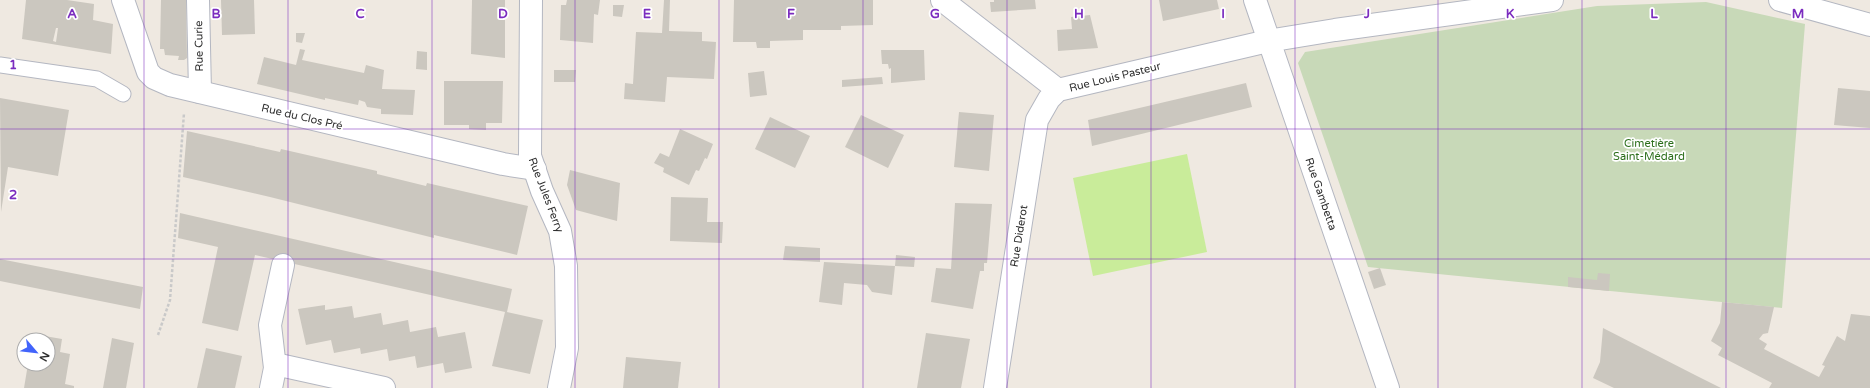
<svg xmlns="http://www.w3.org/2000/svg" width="1870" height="388" viewBox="0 0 1870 388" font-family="'Varela Round',sans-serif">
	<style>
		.cemetery { fill: #c8d9b8 }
		.pitch { fill: #c9ec9a }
		.building { fill: #cbc7bf; fill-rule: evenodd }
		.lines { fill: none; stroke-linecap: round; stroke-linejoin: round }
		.service-casing { stroke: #b4b7c1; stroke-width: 17 }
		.minor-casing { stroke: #b4b7c1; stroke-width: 24 }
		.tertiary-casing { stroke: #b4b7c1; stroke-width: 24 }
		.path { stroke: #c9c9c9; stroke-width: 2.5; stroke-dasharray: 3 2; stroke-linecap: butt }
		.service { stroke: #fff; stroke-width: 15 }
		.minor { stroke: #fff; stroke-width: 22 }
		.tertiary { stroke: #fff; stroke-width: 22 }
		.grid { fill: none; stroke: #7b2cbf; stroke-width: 1; stroke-opacity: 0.55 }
		.labels { text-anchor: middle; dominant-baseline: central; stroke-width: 3.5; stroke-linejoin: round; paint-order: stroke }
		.street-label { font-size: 11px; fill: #2e2e2e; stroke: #fff }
		.park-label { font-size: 11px; fill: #2c6e1b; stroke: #fff }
		.grid-label { font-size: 13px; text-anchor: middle; font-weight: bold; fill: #7b2cbf; stroke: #fff; stroke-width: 3.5; stroke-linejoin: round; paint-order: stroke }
	</style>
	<rect width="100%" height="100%" fill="#efe9e1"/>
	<path class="cemetery" d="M1706 2 1805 24 1782 308 1368 267 1298 63 1305 52 1597 6Z"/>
	<path class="pitch" d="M1187 154 1207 252 1093 276 1073 178Z"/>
	<g class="building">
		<path d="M26 0H67L94 4 93 20 113 24 111 54 22 39ZM56 28H58L56 42 53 41Z"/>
		<path d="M161 0H186L187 58 184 60H178L179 56 165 55 164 49H160Z"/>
		<path d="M221 0H254L255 34 222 35Z"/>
		<path d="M472 0H505V58L471 54Z"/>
		<path d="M567 0H600L598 15 594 14 593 43 560 40 561 5H566Z"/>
		<path d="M664 0H670L669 31 702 32V41L716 42 714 79 667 77 665 102 624 99 625 83 633 84 636 32 662 33Z"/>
		<path d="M734 0H873V25L841 26V30H803V40L770 41V48H757L756 42H733Z"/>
		<path d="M994 0H1035L1036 9 991 12 990 2H994Z"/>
		<path d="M1159 0H1217L1219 9 1163 21Z"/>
		<path d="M613 5H624L622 17 613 16Z"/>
		<path d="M1090 15 1098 48 1058 51 1057 30 1072 29 1071 17Z"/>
		<path d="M296 33H305L302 43 296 42Z"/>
		<path d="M300 49 305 50 302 60 364 73 366 65 384 70 382 89 415 90 413 115 381 114V109L367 107 365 102 359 100 358 105 325 98V100L257 84 264 57 296 65Z"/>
		<path d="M881 50H924L925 80 891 83V68L889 69 888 64H882Z"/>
		<path d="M417 51 427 52V70L416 69Z"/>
		<path d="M554 70H576L575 82H554Z"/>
		<path d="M764 71 767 95 750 97 748 73Z"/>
		<path d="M882 77 883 84 842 87V80Z"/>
		<path d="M444 81H503L502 123H486V130L469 129V125H444Z"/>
		<path d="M1246 83 1252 107 1092 146 1088 120Z"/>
		<path d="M1838 88 1870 91V128L1834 125Z"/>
		<path d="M0 98 69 110 58 176 8 167 1 212Z"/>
		<path d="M959 112 994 115 989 171 954 167Z"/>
		<path d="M861 115 904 135 888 168 845 147Z"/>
		<path d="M770 117 810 136 795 168 755 149Z"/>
		<path d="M680 129 713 144 707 159 705 158 699 171 696 170 689 185 663 172 664 168 654 163 660 153 669 157Z"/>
		<path d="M187 131 280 152 281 149 377 171V174L426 186 427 183 528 206 517 255 434 235V238L270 197 183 177Z"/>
		<path d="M570 170 620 183 617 221 576 210 567 185Z"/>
		<path d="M671 197 708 198 707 222H723L722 243 670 241Z"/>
		<path d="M955 203 992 204 987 263H984V271H980L973 309 931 302 936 268 951 269Z"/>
		<path d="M180 213 512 289 507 312 543 320 530 374 492 366 505 312 255 255 238 331 202 323 218 247 178 238Z"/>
		<path d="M785 246 820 248V262L783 260Z"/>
		<path d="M896 255 915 257 914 267 895 266Z"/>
		<path d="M0 259 143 287 140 309 0 281Z"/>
		<path d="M824 262 895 266 892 295 872 292 867 285 844 283 842 305 819 302Z"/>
		<path d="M1380 268 1386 285 1374 289 1368 272Z"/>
		<path d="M1598 273 1610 274 1609 291 1568 287V277L1597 280Z"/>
		<path d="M1722 302 1774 307 1768 333 1763 334 1759 339 1767 344 1764 349 1819 377 1825 366 1822 365 1837 336 1845 341 1851 314 1870 316V388H1769L1772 383 1718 355 1722 348 1711 341 1720 323Z"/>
		<path d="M325 305V310L352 306 354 318 381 313 383 325 408 320 410 332 436 327 438 337 465 332 472 368 445 373 443 363 417 368 415 356 389 361 387 349 361 354 360 348 334 353 331 340 306 345 298 309Z"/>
		<path d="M1603 328 1695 375 1721 388H1614L1593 378 1600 362Z"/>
		<path d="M926 333 970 339 961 388H917Z"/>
		<path d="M33 334 62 339 60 352 70 354 65 384 74 386V388H24L28 364H48V340H32Z"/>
		<path d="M112 338 134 343 126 388H103Z"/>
		<path d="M206 348 242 356 235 388H197Z"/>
		<path d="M626 357 681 362 678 388H623Z"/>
	</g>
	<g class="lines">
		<g class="service-casing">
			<path id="service" d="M0 65 97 79 123 94"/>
		</g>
		<g class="minor-casing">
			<g id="minor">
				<path d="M123 0 148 72 154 78 170 85 503 164 535 169"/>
				<path d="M198 0 200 92"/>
				<path d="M531 0 530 156 542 191 560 231 566 266 567 348 559 388"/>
				<path d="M942 0 1058 90"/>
				<path d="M1780 0 1870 25"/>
				<path d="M275 364 384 388"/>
				<path d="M271 388 275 368 270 325 283 265"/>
				<path d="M995 388 1037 120 1049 99 1058 90 1268 41 1335 30 1552 0"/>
			</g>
		</g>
		<g class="tertiary-casing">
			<path id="tertiary" d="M1255 0 1388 388"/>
		</g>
		<path class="path" d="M158 335 170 300 184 113"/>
		<use href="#service" class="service"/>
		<use href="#minor" class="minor"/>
		<use href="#tertiary" class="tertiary"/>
	</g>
	<path class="grid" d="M144 0V388M288 0V388M432 0V388M575 0V388M719 0V388M863 0V388M1007 0V388M1151 0V388M1295 0V388M1438 0V388M1582 0V388M1726 0V388M0 129H1870M0 259H1870"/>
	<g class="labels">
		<g class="street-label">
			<text transform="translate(199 46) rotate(-91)">Rue Curie</text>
			<text transform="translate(1115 77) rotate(-14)">Rue Louis Pasteur</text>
			<text transform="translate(302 117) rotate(13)">Rue du Clos Pré</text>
			<text transform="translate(1321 194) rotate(71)">Rue Gambetta</text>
			<text transform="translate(546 195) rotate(69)">Rue Jules Ferry</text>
			<text transform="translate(1019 236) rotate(-81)">Rue Diderot</text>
		</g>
		<g class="park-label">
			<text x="1649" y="143">Cimetière<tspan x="1649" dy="13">Saint-Médard</tspan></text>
		</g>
	</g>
	<g class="grid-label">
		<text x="72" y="18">A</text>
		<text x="216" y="18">B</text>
		<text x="360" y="18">C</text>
		<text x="503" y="18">D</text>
		<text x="647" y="18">E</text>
		<text x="791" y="18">F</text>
		<text x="935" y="18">G</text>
		<text x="1079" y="18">H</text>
		<text x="1223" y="18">I</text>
		<text x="1367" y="18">J</text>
		<text x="1510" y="18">K</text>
		<text x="1654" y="18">L</text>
		<text x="1798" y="18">M</text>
		<text x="13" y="69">1</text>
		<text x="13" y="199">2</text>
	</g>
	<g transform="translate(36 352) rotate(118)"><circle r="19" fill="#ffffff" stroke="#ababab"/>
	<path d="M0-3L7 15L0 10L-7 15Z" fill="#4264fb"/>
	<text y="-6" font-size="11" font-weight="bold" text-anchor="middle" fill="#2e2e2e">N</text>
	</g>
</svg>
